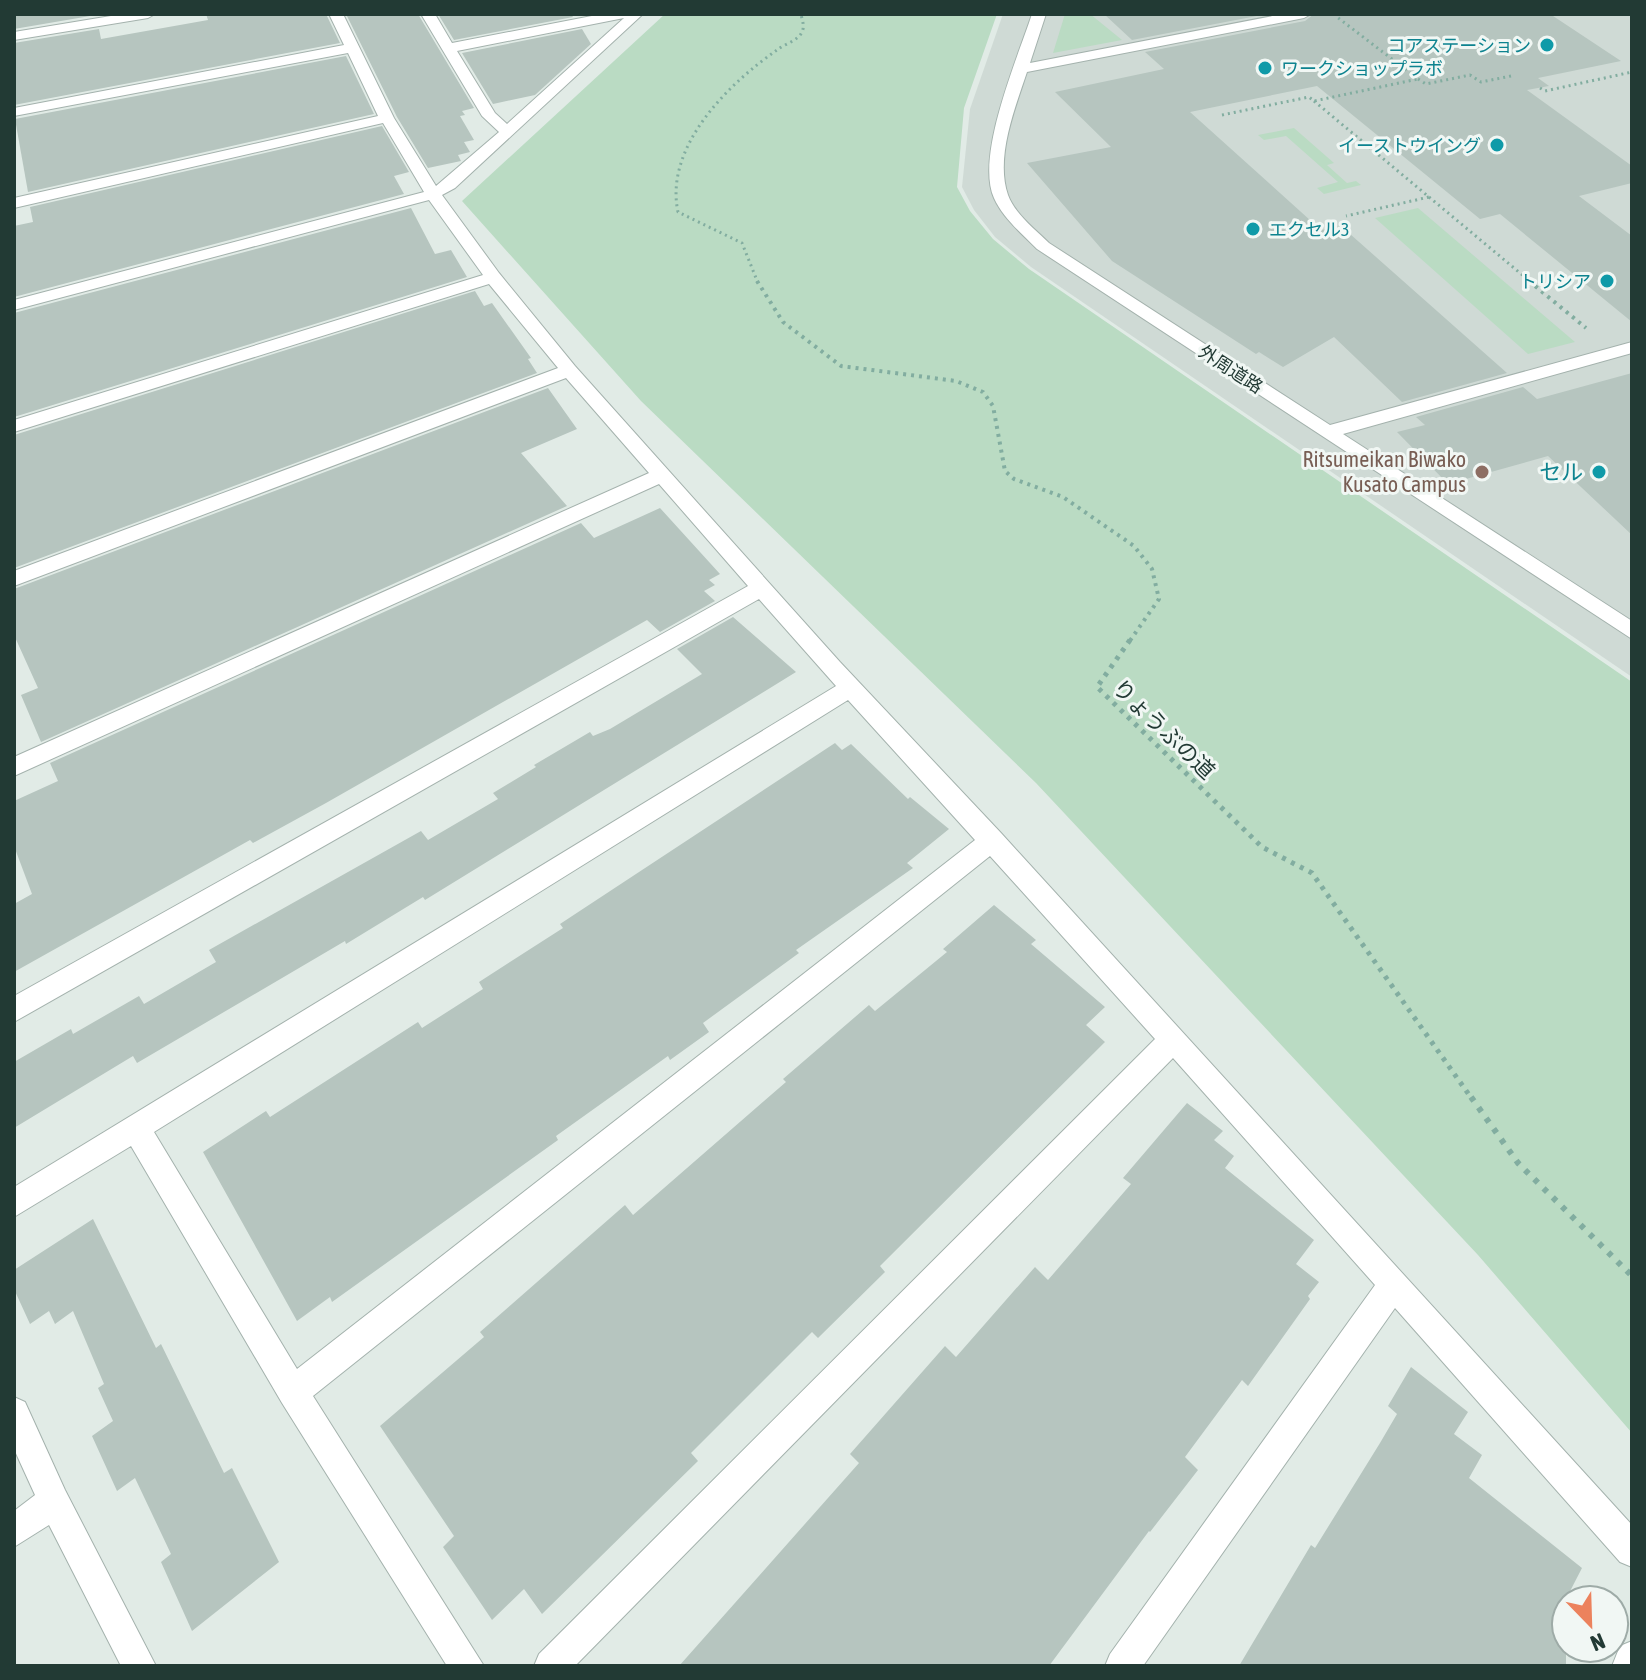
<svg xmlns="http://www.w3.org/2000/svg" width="1646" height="1680" viewBox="0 0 1646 1680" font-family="'Asap Condensed','Noto Sans JP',sans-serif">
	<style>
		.built { fill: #cfdad5 }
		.green { fill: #badbc3 }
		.building { fill: #b6c5bf }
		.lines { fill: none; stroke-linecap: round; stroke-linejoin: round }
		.lane-casing { stroke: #a4b2ad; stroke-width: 2 }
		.street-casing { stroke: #a4b2ad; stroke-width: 2 }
		.path-far3 { stroke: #82ada0; stroke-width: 3; stroke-dasharray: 2 4; stroke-linecap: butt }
		.path-far2 { stroke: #82ada0; stroke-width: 4; stroke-dasharray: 3 5; stroke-linecap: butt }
		.path-far1 { stroke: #82ada0; stroke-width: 5; stroke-dasharray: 4 6; stroke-linecap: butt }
		.path { stroke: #82ada0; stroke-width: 6; stroke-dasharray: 5 8; stroke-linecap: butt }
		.lane { fill: #fff; fill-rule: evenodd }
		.street { fill: #fff; fill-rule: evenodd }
		.culture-dot { fill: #0f9aa8; stroke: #f1f7f4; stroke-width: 3 }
		.education-dot { fill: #8d6e63; stroke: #f1f7f4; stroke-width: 3 }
		.labels { text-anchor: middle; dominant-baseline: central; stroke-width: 6; stroke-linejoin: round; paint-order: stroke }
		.far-culture-label { font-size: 18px; fill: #0d838f; stroke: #f1f7f4; text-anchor: end }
		.far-street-label { font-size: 18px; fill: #223a34; stroke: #f1f7f4 }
		.education-label { font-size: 22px; fill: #785e54; stroke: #f1f7f4; text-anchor: end }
		.culture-label { font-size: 22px; fill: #0d838f; stroke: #f1f7f4; text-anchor: end }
		.street-label { font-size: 22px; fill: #223a34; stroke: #f1f7f4 }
	</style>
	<rect width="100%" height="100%" fill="#e1ebe6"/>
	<path class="built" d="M1003 14H1632V677L1031 267 995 237 974 210 962 187 970 109Z"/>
	<g class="green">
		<path d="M665 14H997L964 108 957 187 970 211 993 239 1029 269 1632 682V1433L1478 1255 1036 783 641 401 462 201Z"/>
		<path d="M1065 14H1090L1122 40 1053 53Z"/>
		<path d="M1294 128 1334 163 1327 165 1347 183 1356 181 1361 185 1324 194 1317 188 1338 182 1286 136 1264 140 1258 135Z"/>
		<path d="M1418 208 1575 342 1528 354 1375 218Z"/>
	</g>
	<g class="building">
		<path d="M14 14H95L96 15 14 29Z"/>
		<path d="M206 14H326L340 43 14 105V43L99 29 101 39 208 20Z"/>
		<path d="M346 14H418L474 108 462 111 465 115 460 116 474 140 464 142 470 152 458 155 461 161 428 168 397 117Z"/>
		<path d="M438 14H571L573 17 454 40Z"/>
		<path d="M1104 14H1267L1132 40Z"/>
		<path d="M1314 14H1550L1621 61 1538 78 1549 86 1527 90 1632 166V183L1579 196 1632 236V322L1500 214 1480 219 1317 86 1190 112 1321 230 1341 226 1507 373 1402 402 1334 337 1283 367 1259 352 1256 354 1112 261 1027 163 1111 147 1055 92 1164 69 1145 52 1305 21Z"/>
		<path d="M582 29 591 44 535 95 493 104 462 53Z"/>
		<path d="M346 56 374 114 28 192 15 119Z"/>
		<path d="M382 126 409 172 394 176 404 194 14 297V226L33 222 30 207Z"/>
		<path d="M411 208 435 254 451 250 467 277 14 417V313Z"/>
		<path d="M475 291 484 306 492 303 531 358 528 359 537 373 14 568V435Z"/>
		<path d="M1632 373V535L1548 456 1448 484 1397 432 1425 425 1416 417 1523 387 1537 399Z"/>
		<path d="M548 388 577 429 521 453 567 506 41 742 21 695 38 688 14 635V589Z"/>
		<path d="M660 508 720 574 709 580 715 585 704 591 715 601 660 632 647 620 326 803 253 843 250 840 14 972V904L32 894 14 846V801L58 781 50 763 581 523 594 538Z"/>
		<path d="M733 617 796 672 425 900 423 897 346 944 345 941 137 1063 133 1056 14 1128V1062L71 1029 73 1034 139 996 144 1004 216 962 209 950 421 831 428 840 498 799 493 793 536 767 534 765 590 732 593 736 610 729 702 674 677 649Z"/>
		<path d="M835 743 842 750 851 744 908 799 910 797 949 829 907 863 913 868 796 950 799 953 703 1023 709 1032 670 1060 668 1056 556 1136 558 1140 332 1302 330 1297 297 1321 203 1152 266 1111 270 1117 418 1022 422 1028 483 989 479 982 563 928 560 924Z"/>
		<path d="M994 905 1036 940 1031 944 1105 1007 1086 1025 1105 1042 880 1266 885 1272 818 1338 812 1332 691 1453 698 1461 542 1614 524 1589 492 1620 443 1547 454 1536 380 1426 484 1337 480 1332 625 1205 633 1215 786 1082 783 1079 869 1005 875 1011 947 952 943 949Z"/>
		<path d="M1187 1103 1223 1131 1214 1140 1234 1156 1225 1168 1314 1240 1296 1264 1319 1282 1308 1296 1310 1299 1248 1386 1242 1380 1185 1457 1198 1470 1150 1532 1149 1531 1049 1666H679L859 1463 850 1454 945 1346 956 1357 1035 1267 1048 1280 1131 1184 1123 1178Z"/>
		<path d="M93 1219 156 1348 161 1344 224 1473 232 1468 279 1562 192 1631 161 1562 171 1554 135 1478 117 1491 92 1436 113 1421 98 1388 104 1384 73 1311 55 1324 49 1311 30 1324 14 1289V1270Z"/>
		<path d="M1411 1367 1468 1412 1454 1434 1482 1455 1469 1478 1582 1568 1566 1599V1666H1239L1311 1545 1315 1548 1380 1443 1397 1414 1388 1406Z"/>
	</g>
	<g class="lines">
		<g class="lane-casing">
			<path id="lane" d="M1032 14H1046L1030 63 1283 14H1311L1304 18 1027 72C1015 108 995 158 1008 195 1015 214 1035 229 1049 243L1330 425 1632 342V353L1343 434 1632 621V639L1037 249C1022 234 1003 218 994 198 975 156 1018 57 1032 14Z"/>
		</g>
		<g class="street-casing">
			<g id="street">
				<path d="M123 14H155L148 18 14 40V32Z"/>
				<path d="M329 14H343L394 118 436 186 499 132 482 116 421 14H435L452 43 602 14H643L455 188 442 195 499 273 575 366 840 662 1001 833 1632 1525V1567L1620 1562 1395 1308 1143 1666H1105L1110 1654 1375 1285 1173 1058 575 1666H534L539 1654 1155 1039 990 856 313 1396 484 1666H447L282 1403 131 1146 14 1217V1187L836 686 759 599 14 1022V996L748 586 659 484 14 776V757L649 473 566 378 14 586V571L558 368 489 284 14 432V420L483 275 429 200 14 310V300L424 192 383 123 14 208V198L378 116 348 53 14 116V108L344 45ZM624 18 507 124 495 113 457 51ZM848 700 975 840 297 1369 154 1132Z"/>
				<path d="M14 1397 25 1402 65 1490 156 1666H121L49 1525 14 1547V1511L35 1495 14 1449Z"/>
				<path d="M1632 1641V1666H1612L1620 1646Z"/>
			</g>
		</g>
		<g class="path-far3">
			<path d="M1418 79 1426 84 1470 75 1481 82 1511 76"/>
			<path d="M1540 88 1545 91 1632 72"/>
			<path d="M1314 101 1429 197 1346 216"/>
			<path d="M1222 115 1309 97 1314 101 1418 79 1337 17"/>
			<path d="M1429 197 1532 283"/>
			<path d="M758 283 742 243 678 212C664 147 728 84 777 50 784 44 798 41 802 32 805 26 802 20 801 14"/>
		</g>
		<g class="path-far2">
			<path d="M757 281 783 322 841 366 956 381 983 392 993 406 1005 471 1014 479 1063 497 1134 546 1152 569 1159 599 1129 642"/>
			<path d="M1529 281 1586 328"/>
		</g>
		<path class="path-far1" d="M1130 640 1097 687 1262 847 1312 873 1472 1099"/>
		<path class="path" d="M1471 1097 1518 1163 1632 1276"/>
		<use href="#lane" class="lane"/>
		<use href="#street" class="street"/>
	</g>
	<g class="culture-dot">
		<circle cx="1547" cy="45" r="8"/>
		<circle cx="1265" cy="68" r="8"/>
		<circle cx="1497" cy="145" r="8"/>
		<circle cx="1253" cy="229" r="8"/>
		<circle cx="1607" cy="281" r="8"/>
		<circle cx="1599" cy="472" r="8"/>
	</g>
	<circle class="education-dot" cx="1482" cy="472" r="8"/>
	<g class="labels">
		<g class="far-culture-label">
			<text x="1531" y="45">コアステーション</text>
			<text x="1281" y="68" text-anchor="start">ワークショップラボ</text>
			<text x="1481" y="145">イーストウイング</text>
			<text x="1269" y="229" text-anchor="start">エクセル3</text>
			<text x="1591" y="281">トリシア</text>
		</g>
		<g class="far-street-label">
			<text transform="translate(1231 369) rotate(33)">外周道路</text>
		</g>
		<g class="education-label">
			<text x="1466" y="459">Ritsumeikan Biwako<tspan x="1466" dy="25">Kusato Campus</tspan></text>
		</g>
		<g class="culture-label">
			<text x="1583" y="472">セル</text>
		</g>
		<g class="street-label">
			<text transform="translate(1164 729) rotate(44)">りょうぶの道</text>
		</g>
	</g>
	<rect width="1646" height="1680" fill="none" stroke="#223a34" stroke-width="32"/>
	<g transform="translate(1590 1624) rotate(157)"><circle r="38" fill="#f1f7f4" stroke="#9eaba7" stroke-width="2"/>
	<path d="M0-6L14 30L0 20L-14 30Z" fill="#ec825d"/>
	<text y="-12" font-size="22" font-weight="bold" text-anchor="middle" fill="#223a34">N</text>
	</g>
</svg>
